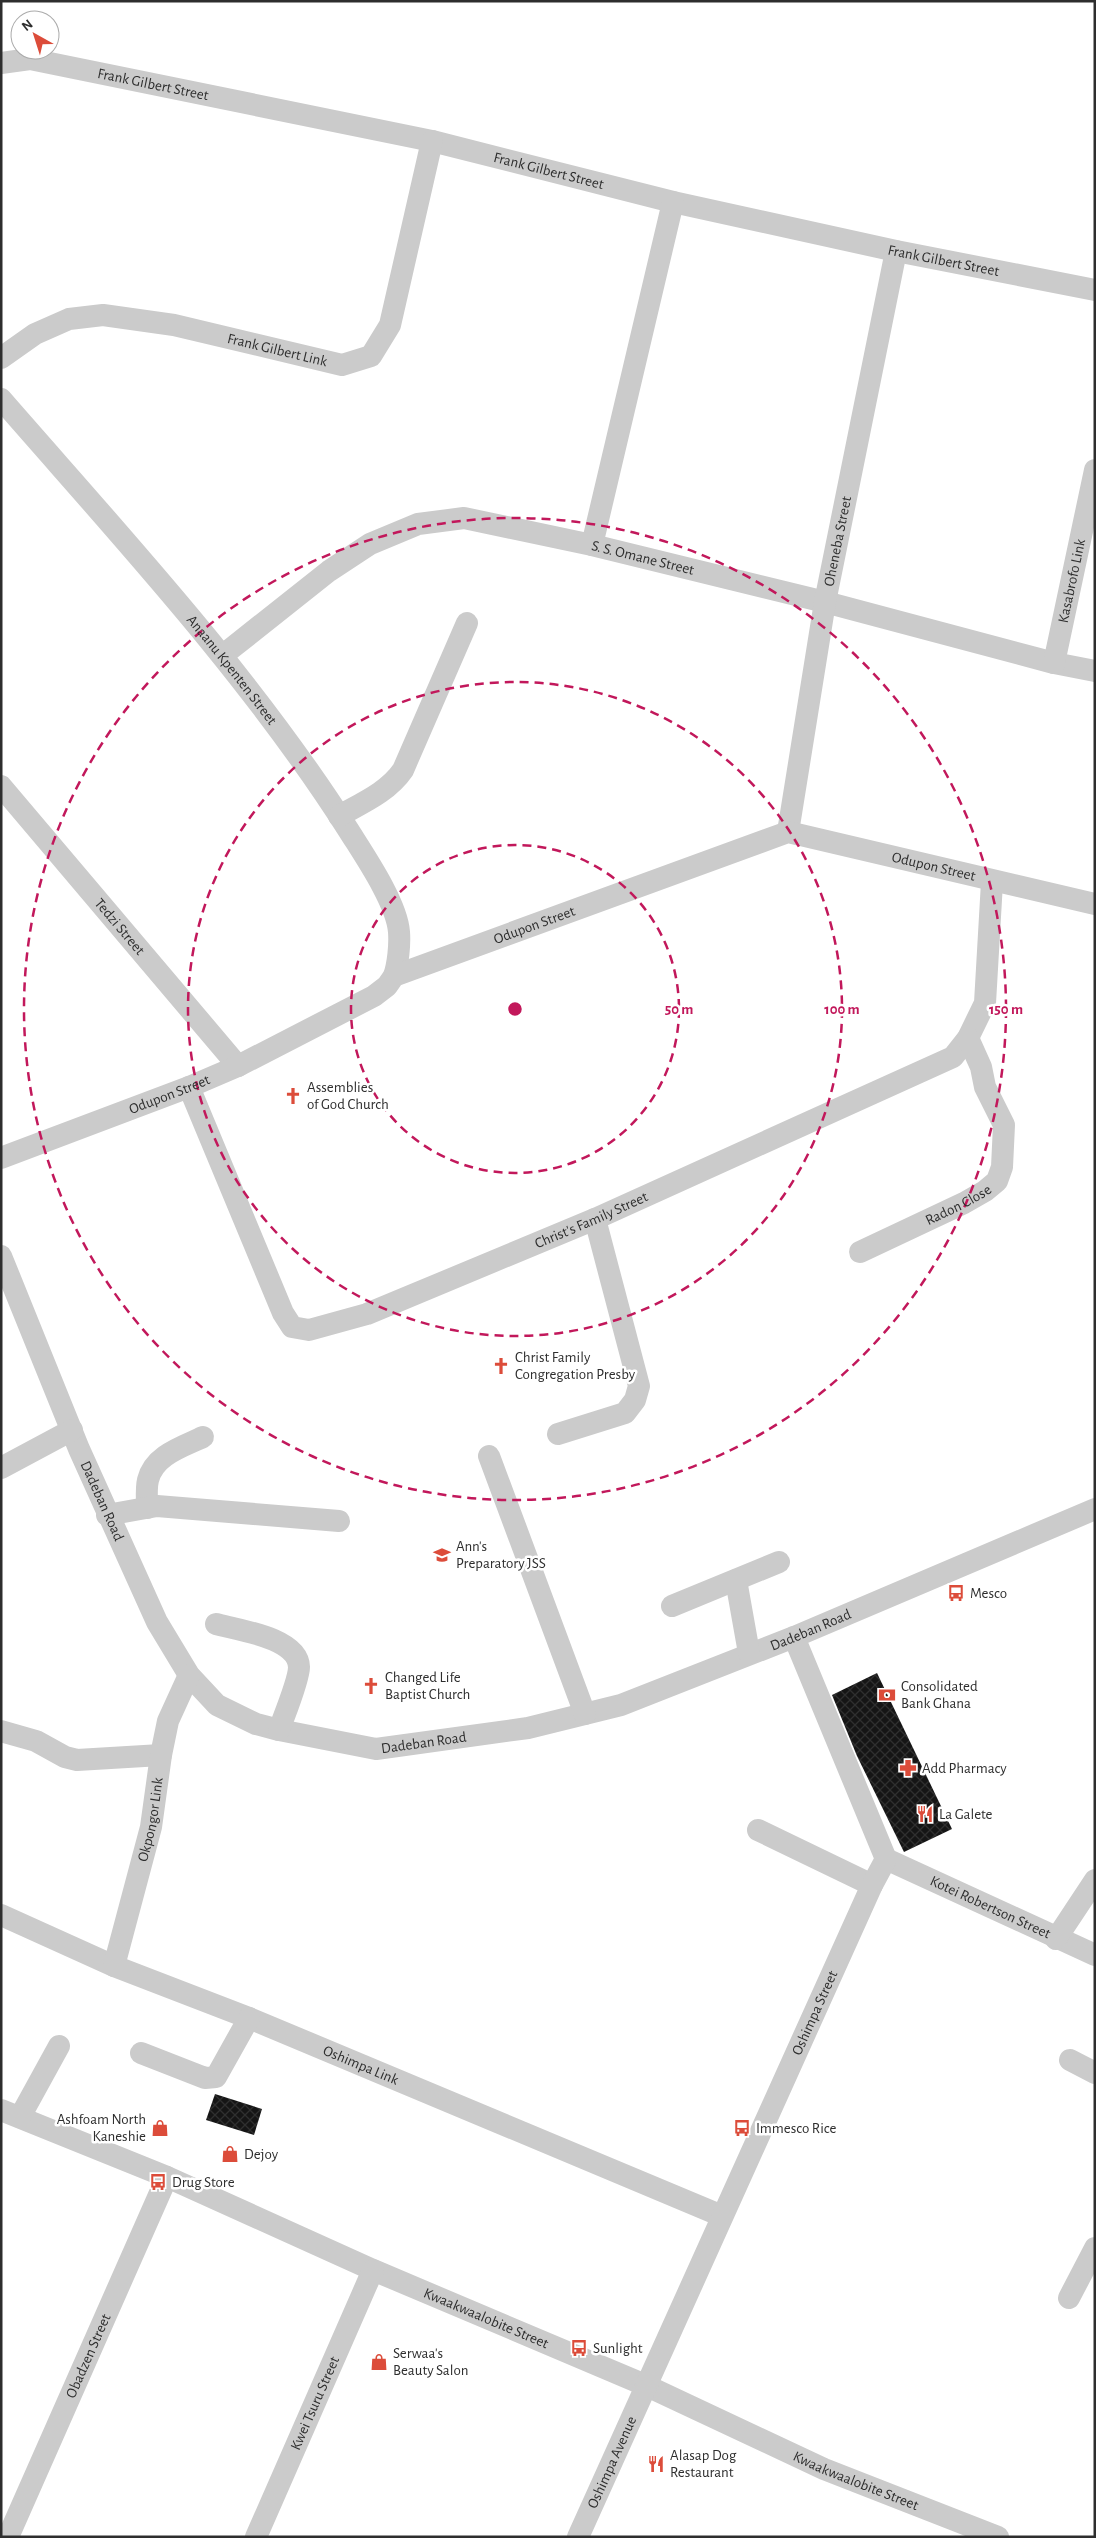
<svg xmlns="http://www.w3.org/2000/svg" width="1096" height="2538" viewBox="0 0 1096 2538" font-family="'Alegreya Sans',sans-serif">
	<style>
		.building { fill: url(#building-cross-hatch) }
		.lines { fill: none; stroke-linecap: round; stroke-linejoin: round }
		.minor { stroke: #cbcbcb; stroke-width: 22 }
		.ring { fill: none; stroke: #c2185b; stroke-width: 2.5; stroke-dasharray: 9 6 }
		.labels { text-anchor: middle; dominant-baseline: central; stroke-width: 5; stroke-linejoin: round; paint-order: stroke }
		.street-label { font-size: 15px; fill: #2e2e2e; stroke: #fff }
		.poi-label { font-size: 15px; fill: #2e2e2e; stroke: #fff; text-anchor: start }
		.centre { fill: #c2185b; stroke: #fff; stroke-width: 2.5 }
		.ring-label { font-size: 15px; text-anchor: middle; font-weight: bold; fill: #c2185b; stroke: #fff; stroke-width: 5; stroke-linejoin: round; paint-order: stroke }
	</style>
	<defs>
		<pattern id="building-cross-hatch" width="8" height="8" patternUnits="userSpaceOnUse" patternTransform="scale(1.25)"><rect width="8" height="8" fill="#151515"/><path d="M0 0l8 8M0 8l8-8" fill="none" stroke="#2f2f2f"/></pattern>
	</defs>
	<rect width="100%" height="100%" fill="#fff"/>
	<g class="building">
		<path d="M877 1673 952 1829 904 1852 857 1756 832 1695Z"/>
		<path d="M215 2094 262 2109 254 2135 206 2120Z"/>
	</g>
	<g class="lines">
		<g class="minor">
			<path id="s1" d="M1 63 30 59 432 141 673 202 896 251 1095 290"/>
			<path id="s2" d="M1 358 35 334 69 319 103 315 174 325 342 365 371 356 390 325 432 141"/>
			<path id="s3" d="M1 399C122 538 249 674 349 831 364 855 397 903 399 932 400 945 398 964 394 976"/>
			<path d="M592 545 673 202"/>
			<path id="s4" d="M223 655 329 571 370 544 418 524 464 518 592 545 825 602 1054 663 1095 671"/>
			<path id="s5" d="M1054 663 1095 470"/>
			<path id="s6" d="M1 786 238 1066"/>
			<path d="M339 816C362 803 388 792 403 770L467 623"/>
			<path id="s7" d="M788 832 825 602 896 251"/>
			<path id="s8" d="M189 1087 283 1313 292 1327 309 1330 367 1314 595 1219 953 1057 968 1038 985 1003 992 882"/>
			<path id="s9" d="M1 1158 189 1087 238 1066 374 996 387 986 394 976 788 832 1095 904"/>
			<path id="s10" d="M860 1252 964 1203 985 1191 997 1181 1002 1167 1004 1125 985 1087 981 1067 968 1038"/>
			<path id="s11" d="M1 1256 79 1449 157 1622 189 1675 217 1705 256 1724 279 1730 376 1749 528 1728 621 1705 794 1637 1095 1509"/>
			<path d="M558 1434 625 1413 635 1400 639 1386 595 1219"/>
			<path d="M489 1456 585 1714"/>
			<path d="M1 1468 72 1430"/>
			<path d="M147 1508C147 1499 146 1488 148 1480 154 1455 182 1447 203 1437"/>
			<path d="M107 1515 157 1506 339 1521"/>
			<path d="M736 1580 749 1653"/>
			<path d="M672 1606 779 1562"/>
			<path d="M216 1624C239 1630 298 1638 299 1667 299 1680 284 1716 279 1730"/>
			<path d="M1 1731 36 1741 65 1757 77 1760 161 1755"/>
			<path d="M758 1830 872 1885"/>
			<path id="s12" d="M886 1859 1095 1955"/>
			<path id="s13" d="M1 1915 114 1966 249 2018 722 2216"/>
			<path d="M1056 1939 1095 1880"/>
			<path id="s14" d="M114 1966 151 1827 161 1755 168 1721 189 1675"/>
			<path d="M141 2053 205 2078 216 2077 249 2018"/>
			<path d="M1070 2060 1095 2073"/>
			<path id="s15" d="M1 2110 167 2177 373 2270 645 2385 824 2469 998 2537"/>
			<path d="M20 2117 59 2046"/>
			<path d="M1069 2298 1095 2248"/>
			<path id="s16" d="M8 2537 167 2177"/>
			<path id="s17" d="M256 2537 373 2270"/>
			<path id="s18" d="M578 2537 872 1885 886 1859 794 1637"/>
		</g>
	</g>
	<g class="ring">
		<circle cx="515" cy="1009" r="164"/>
		<circle cx="515" cy="1009" r="327"/>
		<circle cx="515" cy="1009" r="491"/>
	</g>
	<defs>
		<g id="church-bare" transform="scale(1.35)"><path d="M-1.2-6h2.4v3.5h3.3v2.4h-3.3V6h-2.4V-.1h-3.3v-2.4h3.3Z" fill="#dc4c3a" stroke="#fff" stroke-width="2.5" paint-order="stroke"/></g>
		<g id="school-bare" transform="scale(1.35)"><path d="M0-5L7-2L0 1L-7-2ZM-4 1L0 2.5L4 1V4Q0 6-4 4Z" fill="#dc4c3a" stroke="#fff" stroke-width="2.5" paint-order="stroke"/></g>
		<g id="bus-bare" transform="scale(1.35)"><path d="M-5-6H5V4H4V6H2V4H-2V6H-4V4H-5ZM-3.5-4V0h7V-4ZM-3.5 1.2v1.5H-2V1.2ZM2 1.2v1.5H3.5V1.2Z" fill="#dc4c3a" stroke="#fff" stroke-width="2.5" paint-order="stroke"/></g>
		<g id="bank-bare" transform="scale(1.35)"><path d="M-6-4H6V4H-6ZM0-2.3a2.3 2.3 0 1 0 0 4.6a2.3 2.3 0 1 0 0-4.6Z" fill="#dc4c3a" stroke="#fff" stroke-width="2.5" paint-order="stroke"/></g>
		<g id="pharmacy-bare" transform="scale(1.35)"><path d="M-2-6h4v4h4v4h-4v4h-4v-4h-4v-4h4Z" fill="#dc4c3a" stroke="#fff" stroke-width="2.5" paint-order="stroke"/></g>
		<g id="restaurant-bare" transform="scale(1.35)"><path d="M-5-6h1v4h1v-4h1v4h1v-4h1v5L-1.5 .5V6h-2V.5L-5-1ZM5-6V6H3V1.5H1.5Q1.5-4 5-6Z" fill="#dc4c3a" stroke="#fff" stroke-width="2.5" paint-order="stroke"/></g>
		<g id="shop-bare" transform="scale(1.35)"><path d="M-5-2.5h2.3a2.7 3.5 0 0 1 5.4 0H5L5.5 6h-11ZM-1.5-2.5h3a1.5 2.3 0 0 0-3 0Z" fill="#dc4c3a" stroke="#fff" stroke-width="2.5" paint-order="stroke"/></g>
	</defs>
	<g fill-rule="evenodd">
		<use href="#church-bare" x="293" y="1096"/>
		<use href="#church-bare" x="501" y="1366"/>
		<use href="#school-bare" x="442" y="1555"/>
		<use href="#bus-bare" x="956" y="1593"/>
		<use href="#church-bare" x="371" y="1686"/>
		<use href="#bank-bare" x="887" y="1695"/>
		<use href="#pharmacy-bare" x="908" y="1768"/>
		<use href="#restaurant-bare" x="925" y="1814"/>
		<use href="#shop-bare" x="160" y="2128"/>
		<use href="#bus-bare" x="742" y="2128"/>
		<use href="#shop-bare" x="230" y="2154"/>
		<use href="#bus-bare" x="158" y="2182"/>
		<use href="#bus-bare" x="579" y="2348"/>
		<use href="#shop-bare" x="379" y="2362"/>
		<use href="#restaurant-bare" x="656" y="2464"/>
	</g>
	<g class="labels">
		<g class="street-label">
			<text stroke="none"><textPath href="#s1" startOffset="155">Frank Gilbert Street</textPath></text>
			<text stroke="none"><textPath href="#s1" startOffset="560">Frank Gilbert Street</textPath></text>
			<text stroke="none"><textPath href="#s1" startOffset="965">Frank Gilbert Street</textPath></text>
			<text stroke="none"><textPath href="#s2" startOffset="291">Frank Gilbert Link</textPath></text>
			<text stroke="none"><textPath href="#s7" startOffset="295">Oheneba Street</textPath></text>
			<text stroke="none"><textPath href="#s4" startOffset="466">S. S. Omane Street</textPath></text>
			<text stroke="none"><textPath href="#s5" startOffset="84">Kasabrofo Link</textPath></text>
			<text stroke="none"><textPath href="#s3" startOffset="356">Anaanu Kpenten Street</textPath></text>
			<text stroke="none"><textPath href="#s9" startOffset="1005">Odupon Street</textPath></text>
			<text stroke="none"><textPath href="#s9" startOffset="585">Odupon Street</textPath></text>
			<text stroke="none"><textPath href="#s6" startOffset="184">Tedzi Street</textPath></text>
			<text stroke="none"><textPath href="#s9" startOffset="180">Odupon Street</textPath></text>
			<text stroke="none"><textPath href="#s10" startOffset="109">Radon Close</textPath></text>
			<text stroke="none"><textPath href="#s8" startOffset="582">Christ's Family Street</textPath></text>
			<text stroke="none"><textPath href="#s11" startOffset="265">Dadeban Road</textPath></text>
			<text stroke="none"><textPath href="#s11" startOffset="1120">Dadeban Road</textPath></text>
			<text stroke="none"><textPath href="#s11" startOffset="715">Dadeban Road</textPath></text>
			<text stroke="none"><textPath href="#s14" startOffset="151">Okpongor Link</textPath></text>
			<text stroke="none"><textPath href="#s12" startOffset="115">Kotei Robertson Street</textPath></text>
			<text stroke="none"><textPath href="#s18" startOffset="575">Oshimpa Street</textPath></text>
			<text stroke="none"><textPath href="#s13" startOffset="390">Oshimpa Link</textPath></text>
			<text stroke="none"><textPath href="#s15" startOffset="528">Kwaakwaalobite Street</textPath></text>
			<text stroke="none"><textPath href="#s16" startOffset="198">Obadzen Street</textPath></text>
			<text stroke="none"><textPath href="#s17" startOffset="146">Kwei Tsuru Street</textPath></text>
			<text stroke="none"><textPath href="#s18" startOffset="82">Oshimpa Avenue</textPath></text>
			<text stroke="none"><textPath href="#s15" startOffset="932">Kwaakwaalobite Street</textPath></text>
		</g>
		<g class="poi-label">
			<text x="307" y="1087">Assemblies<tspan x="307" dy="17">of God Church</tspan></text>
			<text x="515" y="1357">Christ Family<tspan x="515" dy="17">Congregation Presby</tspan></text>
			<text x="456" y="1546">Ann's<tspan x="456" dy="17">Preparatory JSS</tspan></text>
			<text x="970" y="1593">Mesco</text>
			<text x="385" y="1677">Changed Life<tspan x="385" dy="17">Baptist Church</tspan></text>
			<text x="901" y="1686">Consolidated<tspan x="901" dy="17">Bank Ghana</tspan></text>
			<text x="922" y="1768">Add Pharmacy</text>
			<text x="939" y="1814">La Galete</text>
			<text x="146" y="2119" text-anchor="end">Ashfoam North<tspan x="146" dy="17">Kaneshie</tspan></text>
			<text x="756" y="2128">Immesco Rice</text>
			<text x="244" y="2154">Dejoy</text>
			<text x="172" y="2182">Drug Store</text>
			<text x="593" y="2348">Sunlight</text>
			<text x="393" y="2353">Serwaa's<tspan x="393" dy="17">Beauty Salon</tspan></text>
			<text x="670" y="2455">Alasap Dog<tspan x="670" dy="17">Restaurant</tspan></text>
		</g>
	</g>
	<circle cx="515" cy="1009" r="8" class="centre"/>
	<g class="ring-label">
		<text x="679" y="1014">50 m</text>
		<text x="842" y="1014">100 m</text>
		<text x="1006" y="1014">150 m</text>
	</g>
	<rect width="1096" height="2538" fill="none" stroke="#2e2e2e" stroke-width="5"/>
	<g transform="translate(35 35) rotate(321)"><circle r="24" fill="#ffffff" stroke="#ababab"/>
	<path d="M0-4L9 19L0 12L-9 19Z" fill="#dc4c3a"/>
	<text y="-8" font-size="14" font-weight="bold" text-anchor="middle" fill="#2e2e2e">N</text>
	</g>
</svg>
